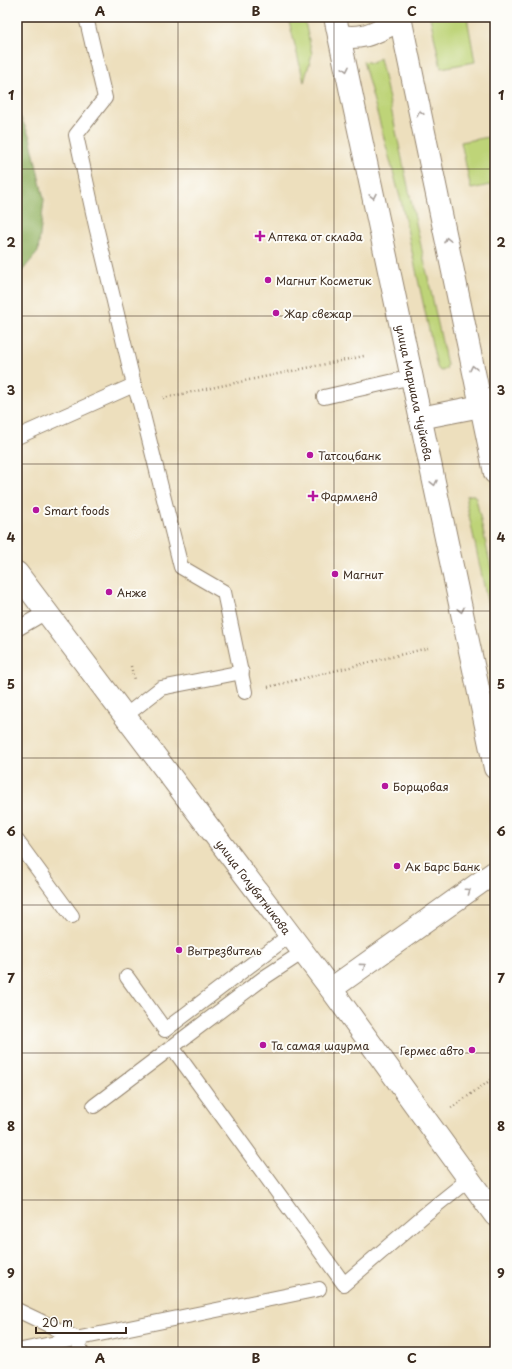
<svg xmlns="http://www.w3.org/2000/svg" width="512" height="1369" viewBox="0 0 512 1369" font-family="'Playpen Sans',sans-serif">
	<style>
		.green { fill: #bed478; stroke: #7c7f4b }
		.forest { fill: #96b668; stroke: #687043 }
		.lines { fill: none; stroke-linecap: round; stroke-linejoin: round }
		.service-casing { stroke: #94846e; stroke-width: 16 }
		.tertiary-casing { stroke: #94846e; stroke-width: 24 }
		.secondary-casing { stroke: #94846e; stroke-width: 24 }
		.path { stroke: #94846e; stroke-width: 2.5; stroke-dasharray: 1 3; stroke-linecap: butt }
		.service { stroke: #fff; stroke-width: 14 }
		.tertiary { stroke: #fff; stroke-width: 22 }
		.secondary { stroke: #fff; stroke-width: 22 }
		.oneway { stroke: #a79f9a }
		.grid { fill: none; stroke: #3b2a1e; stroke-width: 1; stroke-opacity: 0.55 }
		.poi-dot { fill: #b5179e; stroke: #fdfcf7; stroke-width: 1.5 }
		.labels { text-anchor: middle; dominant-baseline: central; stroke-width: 4; stroke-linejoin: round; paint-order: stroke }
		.poi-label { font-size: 11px; fill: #3b2a1e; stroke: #fdfcf7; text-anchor: start }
		.street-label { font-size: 11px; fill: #3b2a1e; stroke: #fdfcf7 }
		.neatline { fill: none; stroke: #3b2a1e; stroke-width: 1.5 }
		.grid-label { font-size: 13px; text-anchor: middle; font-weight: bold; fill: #3b2a1e }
	</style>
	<rect width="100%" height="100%" fill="#fdfcf7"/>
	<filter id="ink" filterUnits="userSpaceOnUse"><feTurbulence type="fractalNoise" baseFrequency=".025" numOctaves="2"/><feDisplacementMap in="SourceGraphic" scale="8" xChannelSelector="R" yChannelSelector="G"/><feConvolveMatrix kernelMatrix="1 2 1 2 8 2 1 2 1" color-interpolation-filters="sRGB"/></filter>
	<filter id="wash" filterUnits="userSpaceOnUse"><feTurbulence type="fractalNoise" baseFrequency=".012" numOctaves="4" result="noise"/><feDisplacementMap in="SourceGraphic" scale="16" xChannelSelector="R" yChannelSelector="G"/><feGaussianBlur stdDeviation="0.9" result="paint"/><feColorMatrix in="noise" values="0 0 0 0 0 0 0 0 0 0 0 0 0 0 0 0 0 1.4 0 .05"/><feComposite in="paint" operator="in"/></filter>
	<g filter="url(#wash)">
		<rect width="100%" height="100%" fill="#eddfbd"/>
		<g class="green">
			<path d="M288 17H304L312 54 304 82Z"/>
			<path d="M430 17H467L475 62 441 68Z"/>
			<path d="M380 58 447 365 446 369 442 371 439 370 437 367 401 201 363 61 372 63Z"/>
			<path d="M489 137 495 171V184L471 189 461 142Z"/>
			<path d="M470 495H474L476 498 495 586V638L466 501 467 496Z"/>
		</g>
		<path class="forest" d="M17 110 30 137 44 200 38 252 17 277Z"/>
	</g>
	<g filter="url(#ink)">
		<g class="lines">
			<g class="service-casing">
				<g id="service">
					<path d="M134 385 140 403 181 567 224 592 245 692"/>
					<path d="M324 397 412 377"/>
					<path d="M17 437 134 385 96 226 76 135 105 98 86 17"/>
					<path d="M17 629 46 612"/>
					<path d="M125 716 161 688 242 672"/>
					<path d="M17 841 72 916"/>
					<path d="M303 952 265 977 172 1047 344 1284 428 1212 469 1179"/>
					<path d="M127 977 165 1030 290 935"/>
					<path d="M94 1106 172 1047"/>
					<path d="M17 1310 78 1339 81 1352"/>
					<path d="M17 1351 319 1289"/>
				</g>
			</g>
			<g class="tertiary-casing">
				<g id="tertiary">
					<path id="s1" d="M17 573 331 989 495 1215"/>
					<path d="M331 989 495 872"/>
				</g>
			</g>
			<g class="secondary-casing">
				<g id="secondary">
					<path id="s2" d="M335 17 495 768"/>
					<path d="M400 17 495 473"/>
					<path d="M339 36C367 40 376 31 401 20"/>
					<path d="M420 418 481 406"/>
				</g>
			</g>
			<g class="path">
				<path d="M163 398 364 356"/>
				<path d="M131 666 134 680"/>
				<path d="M268 687 428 648"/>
				<path d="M451 1108 495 1077"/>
			</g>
			<use href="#service" class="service"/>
			<use href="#tertiary" class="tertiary"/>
			<use href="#secondary" class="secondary"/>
		</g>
		<defs><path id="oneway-chevron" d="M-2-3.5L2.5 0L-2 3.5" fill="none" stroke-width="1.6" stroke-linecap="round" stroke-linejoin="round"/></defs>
		<g class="oneway">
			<use href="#oneway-chevron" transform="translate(346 69) rotate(78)"/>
			<use href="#oneway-chevron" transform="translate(420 113) rotate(-102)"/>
			<use href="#oneway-chevron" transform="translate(373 196) rotate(78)"/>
			<use href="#oneway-chevron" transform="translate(447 240) rotate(-102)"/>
			<use href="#oneway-chevron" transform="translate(473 368) rotate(-102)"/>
			<use href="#oneway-chevron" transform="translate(434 483) rotate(78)"/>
			<use href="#oneway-chevron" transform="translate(461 610) rotate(78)"/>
			<use href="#oneway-chevron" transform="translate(468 891) rotate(-35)"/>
			<use href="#oneway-chevron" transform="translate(363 966) rotate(-36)"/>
		</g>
	</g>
	<path class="grid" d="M178 17V1352M334 17V1352M17 169H495M17 316H495M17 464H495M17 611H495M17 758H495M17 905H495M17 1053H495M17 1200H495"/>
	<g class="poi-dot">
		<path d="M258 230h4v4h4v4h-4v4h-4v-4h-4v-4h4z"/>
		<circle cx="268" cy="280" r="4"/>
		<circle cx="276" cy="313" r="4"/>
		<circle cx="310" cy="455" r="4"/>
		<path d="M311 490h4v4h4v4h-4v4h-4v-4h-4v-4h4z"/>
		<circle cx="36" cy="510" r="4"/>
		<circle cx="335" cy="574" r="4"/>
		<circle cx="109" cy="592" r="4"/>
		<circle cx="385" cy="786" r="4"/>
		<circle cx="397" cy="866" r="4"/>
		<circle cx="179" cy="950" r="4"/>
		<circle cx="263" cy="1045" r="4"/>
		<circle cx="472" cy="1050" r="4"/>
	</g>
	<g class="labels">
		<g class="poi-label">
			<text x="268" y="236">Аптека от склада</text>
			<text x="276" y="280">Магнит Косметик</text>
			<text x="284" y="313">Жар свежар</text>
			<text x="318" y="455">Татсоцбанк</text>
			<text x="321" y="496">Фармленд</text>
			<text x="44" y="510">Smart foods</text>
			<text x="343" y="574">Магнит</text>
			<text x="117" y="592">Анже</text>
			<text x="393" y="786">Борщовая</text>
			<text x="405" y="866">Ак Барс Банк</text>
			<text x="187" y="950">Вытрезвитель</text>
			<text x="271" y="1045">Та самая шаурма</text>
			<text x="464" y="1050" text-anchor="end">Гермес авто</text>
		</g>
		<g class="street-label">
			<text stroke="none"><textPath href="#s2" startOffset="384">улица Маршала Чуйкова</textPath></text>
			<text stroke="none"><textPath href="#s1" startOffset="393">улица Голубятникова</textPath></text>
		</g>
	</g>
	<rect width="512" height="1369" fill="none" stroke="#fdfcf7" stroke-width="44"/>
	<path d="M36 1327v6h90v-6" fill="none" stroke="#3b2a1e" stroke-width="2"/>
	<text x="42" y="1327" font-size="12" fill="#3b2a1e" stroke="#fdfcf7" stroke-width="3" paint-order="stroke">20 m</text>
	<rect x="22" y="22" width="468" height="1325" class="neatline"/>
	<g class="grid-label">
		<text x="100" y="16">A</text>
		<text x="256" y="16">B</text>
		<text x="412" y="16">C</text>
		<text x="11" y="100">1</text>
		<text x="501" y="100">1</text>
		<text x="11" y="247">2</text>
		<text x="501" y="247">2</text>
		<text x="11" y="395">3</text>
		<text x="501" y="395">3</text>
		<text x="11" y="542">4</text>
		<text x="501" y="542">4</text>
		<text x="11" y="689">5</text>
		<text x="501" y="689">5</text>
		<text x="11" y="836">6</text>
		<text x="501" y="836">6</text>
		<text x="11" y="983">7</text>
		<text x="501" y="983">7</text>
		<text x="11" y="1131">8</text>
		<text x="501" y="1131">8</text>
		<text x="11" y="1278">9</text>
		<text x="501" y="1278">9</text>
		<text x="100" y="1363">A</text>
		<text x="256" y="1363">B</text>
		<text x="412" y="1363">C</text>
	</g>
</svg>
